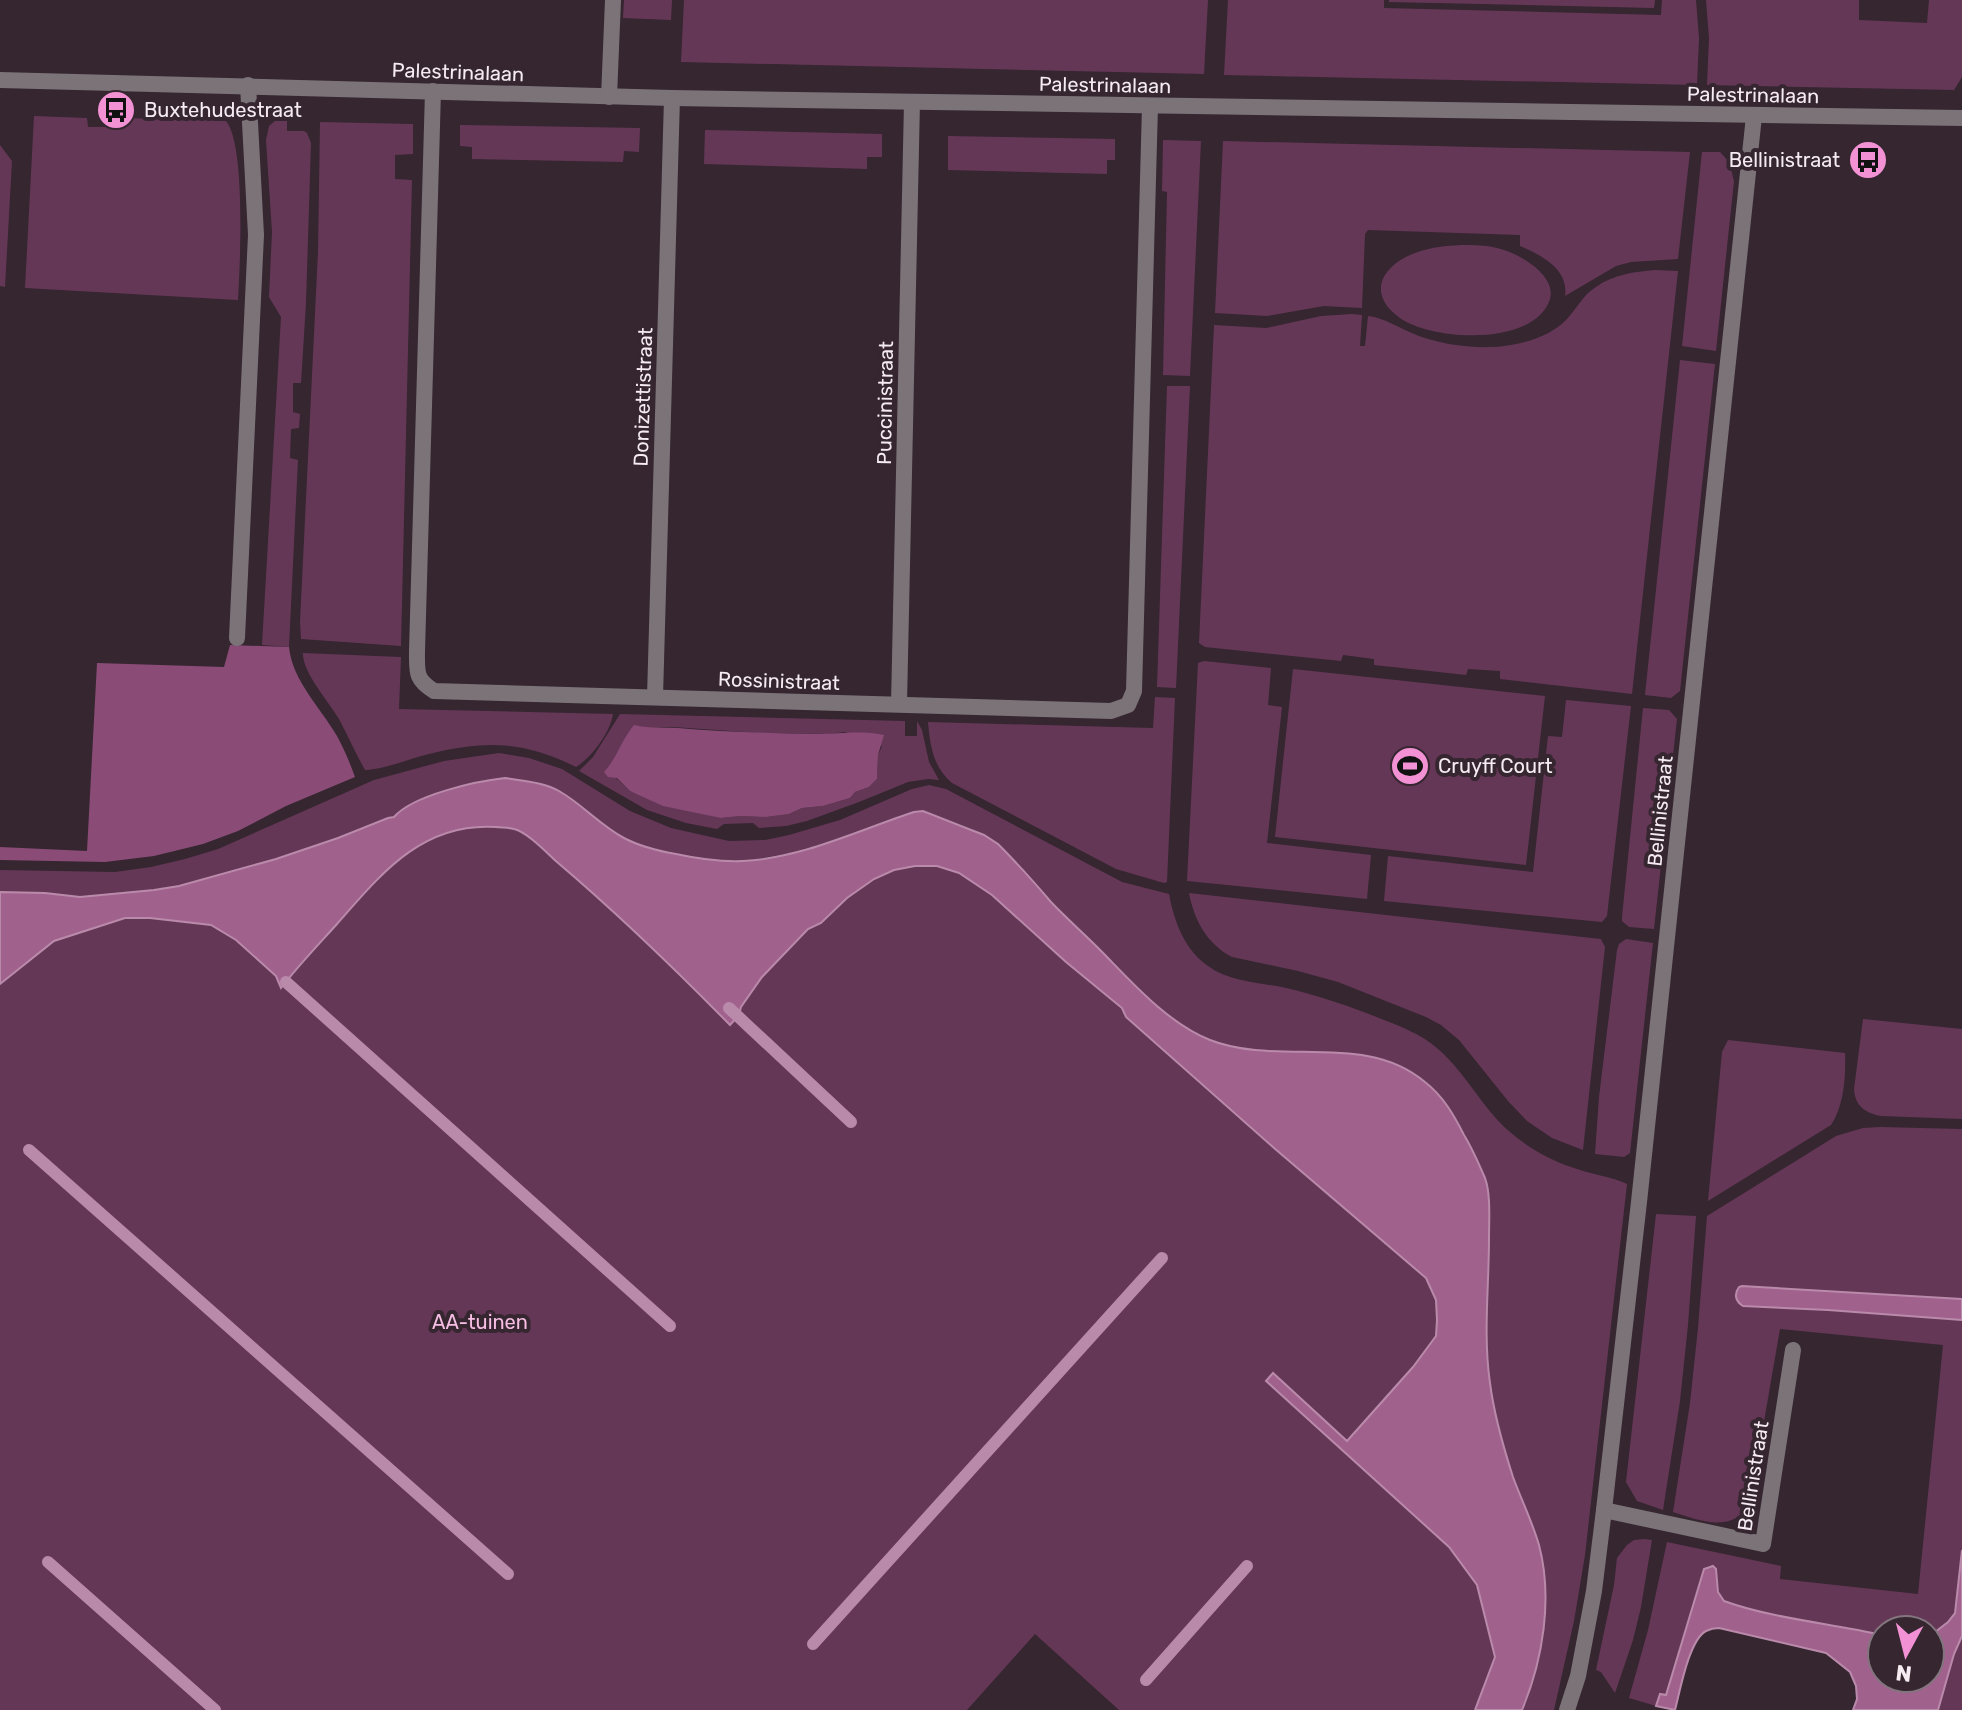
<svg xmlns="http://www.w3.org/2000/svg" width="1962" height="1710" viewBox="0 0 1962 1710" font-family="Rubik,sans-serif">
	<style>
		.green { fill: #653757; fill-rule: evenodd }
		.forest { fill: #8a4c77 }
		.water { fill: #a1618d; stroke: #ba8aab; stroke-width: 2 }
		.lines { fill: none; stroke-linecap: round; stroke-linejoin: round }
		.stream { stroke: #ba8aab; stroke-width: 12 }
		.service { stroke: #7b7378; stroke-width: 16 }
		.minor { stroke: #7b7378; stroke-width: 16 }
		.labels { text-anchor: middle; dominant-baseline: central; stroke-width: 8; stroke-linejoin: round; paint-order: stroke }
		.street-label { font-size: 20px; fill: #f5ebf1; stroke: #352630 }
		.poi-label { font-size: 20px; fill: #f5ebf1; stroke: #352630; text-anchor: start }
		.park-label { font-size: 20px; fill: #f6bee3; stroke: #352630 }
	</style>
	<rect width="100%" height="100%" fill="#352630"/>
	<g class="green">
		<path d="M624 0H672L671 20 623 18Z"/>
		<path d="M684 0H1208L1204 74 681 62Z"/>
		<path d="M1228 0H1384V8L1661 15 1662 0H1696L1699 38 1697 85 1224 75Z"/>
		<path d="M1389 0H1655L1654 8 1389 2Z"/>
		<path d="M1706 0H1859V20L1927 23 1929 0H1962V77L1954 90 1707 85 1709 38Z"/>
		<path d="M34 116 87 118 88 127H123L124 118 226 121C246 145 240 266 238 300L25 288Z"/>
		<path d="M275 121H287V131H304L307 133 311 143 306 303 301 383H293V412L300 414 299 428 291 429 290 458 298 460 289 647 262 645 281 317 269 297 272 232 266 140 269 126Z"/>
		<path d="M320 122 413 124V154L395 155V179L412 180 401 646 301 639 300 622 318 252Z"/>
		<path d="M460 125 640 128 639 152 624 151 623 162 472 159V147L460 146Z"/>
		<path d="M705 130 882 134V157H867V169L704 164Z"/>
		<path d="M948 136 1115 139V160H1107V174L948 170Z"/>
		<path d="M1163 140 1201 141 1190 376 1163 375 1167 192 1162 191Z"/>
		<path d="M1223 141 1690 152 1678 259 1631 262 1616 266 1565 296C1569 269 1541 255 1520 246V235L1368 230 1365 234 1362 308 1324 306 1267 316 1215 313Z"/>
		<path d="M0 145 12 161 5 287 0 286Z"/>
		<path d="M1702 152H1720L1729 162 1734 181 1716 351 1682 346Z"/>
		<path d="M1461 245C1473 245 1486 245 1497 248 1517 252 1557 275 1550 299 1535 347 1432 341 1400 318 1364 293 1384 263 1418 252 1432 247 1446 246 1461 245Z"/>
		<path d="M1655 270 1678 271 1632 694 1500 679V671L1468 669 1466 675 1374 665V659L1343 655 1341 661 1205 647 1199 643 1214 325 1266 328 1321 316 1352 314 1362 315 1360 346H1365L1368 316C1385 318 1397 327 1414 334 1438 344 1467 348 1493 347 1518 346 1549 338 1567 319 1577 308 1583 295 1596 287 1614 274 1634 272 1655 270Z"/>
		<path d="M1680 360 1715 364 1680 691 1671 698 1645 695Z"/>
		<path d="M1167 386H1190L1176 688 1157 687Z"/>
		<path d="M303 653 401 657 399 709 613 714C610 733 592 757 576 767 522 740 483 740 425 755 406 760 385 769 365 770 356 754 348 736 339 719 329 702 302 672 303 653Z"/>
		<path d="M1204 661 1271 668 1268 705 1282 707 1267 843 1371 855 1367 899 1187 881 1198 663Z"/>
		<path d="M1293 669 1545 696 1526 865 1275 837Z"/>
		<path d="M1155 697 1175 698 1167 882 1164 883 1116 869 952 783C933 767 930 745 928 722L1153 728Z"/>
		<path d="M1566 700 1631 706 1607 916 1602 922 1384 901 1388 856 1533 872 1548 736 1562 737Z"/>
		<path d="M1643 708 1669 710 1677 719 1654 929 1629 927 1622 921V917Z"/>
		<path d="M620 714 905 721V736H917V721L922 730 929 762 939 780 928 779 908 782 859 802 807 821 786 826 759 828 753 823 724 824 717 829 686 823 647 810 579 771 593 757ZM635 726 644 728 673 727 760 733 828 734 845 732 882 746 878 755 877 779 869 787 855 792 850 798 823 806 802 808 789 814 766 817 740 816 721 818 699 812 630 791 616 778 605 772C617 758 622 739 635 726Z"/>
		<path d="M499 753 529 758 562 769 630 811 671 828 729 841 765 840 789 835 840 820 912 789 929 785 946 789 1122 882 1169 894C1174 920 1183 946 1204 963 1227 982 1258 982 1286 988 1317 995 1349 1006 1379 1018 1399 1026 1422 1034 1438 1049 1466 1073 1482 1108 1510 1132 1531 1150 1554 1162 1580 1170 1595 1175 1612 1177 1627 1184L1585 1555 1574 1621 1554 1710H1522C1540 1666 1548 1616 1543 1568 1542 1551 1535 1536 1529 1520 1519 1491 1506 1461 1499 1431 1491 1396 1486 1360 1486 1324 1486 1285 1492 1245 1488 1205 1487 1197 1488 1187 1486 1180 1484 1176 1482 1173 1480 1169 1468 1142 1457 1114 1437 1092 1376 1026 1284 1070 1210 1040 1175 1026 1146 997 1120 971 1098 948 1075 927 1054 904 1032 881 1013 857 987 837 972 827 941 818 923 811L914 812 832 841 790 853 746 861 705 860 648 847 625 839 593 817 486 780 416 802 394 817 388 818 338 838 276 859 179 886 154 890 80 897 45 893 0 892V870L115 872 151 867 185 859 218 849 374 780 444 761Z"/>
		<path d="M477 826 516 829 531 839 590 890 671 964 730 1024 762 977 808 929 821 923 847 898 874 879 894 870 915 866H937L959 873 992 895 1066 962 1122 1008 1126 1017 1274 1148 1426 1278 1436 1300 1437 1320 1436 1336 1413 1367 1347 1441 1342 1451 1449 1547 1477 1585 1495 1657 1476 1708 1475 1710H1119L1035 1634 967 1710H0V984L54 941 125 918H150L211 925 236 940 276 976 281 988 383 872 405 854 429 840 456 830Z"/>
		<path d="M1189 893 1601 939 1605 947 1583 1150 1552 1138 1527 1121 1508 1101 1459 1040 1441 1025 1426 1017 1338 982 1298 971 1232 957C1207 944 1194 920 1189 893Z"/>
		<path d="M1626 939 1653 943 1630 1153 1624 1157 1595 1154 1599 1097 1617 950 1619 944Z"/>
		<path d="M1863 1019 1962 1029V1119L1881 1116C1865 1113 1855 1106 1854 1089Z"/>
		<path d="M1728 1040 1845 1053C1846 1075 1844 1106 1831 1125L1708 1201 1722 1052Z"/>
		<path d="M1880 1127 1962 1129V1299L1742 1286 1736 1292 1743 1306 1828 1310 1962 1320V1550L1955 1613 1948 1622 1930 1636V1630H1882V1635C1830 1623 1774 1619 1724 1601 1714 1591 1722 1577 1713 1566L1707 1567 1704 1569 1666 1696 1660 1694 1656 1706 1629 1698 1648 1630 1667 1542 1781 1566 1780 1579 1918 1594 1943 1345 1780 1329 1750 1502C1735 1534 1700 1521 1673 1512L1690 1403 1698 1328 1707 1216 1836 1136 1863 1128Z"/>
		<path d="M1656 1214 1696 1216 1688 1325 1680 1401 1663 1510 1637 1501 1626 1482Z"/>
		<path d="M1644 1539 1652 1540 1641 1607 1633 1640 1615 1693 1601 1672 1596 1670 1614 1585 1617 1558 1627 1545 1634 1540Z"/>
		<path d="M1962 1636V1710H1938L1954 1654Z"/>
	</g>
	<g class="forest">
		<path d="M230 645 289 647C292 680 320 707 337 736 344 749 350 763 355 777L286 806 238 831 203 844 154 856 105 862 0 860V847L87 851 97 663 224 667Z"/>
		<path d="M634 725C649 729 663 727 678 728 724 732 770 733 816 734 841 734 859 730 884 735L878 755 877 779 869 787 855 792 850 798 823 806 802 808 789 814 766 817 740 816 721 818 663 806 630 791 617 778 608 777 604 772C617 758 622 739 634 725Z"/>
	</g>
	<g class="water">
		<path d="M505 778C523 781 543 782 559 791 582 804 600 825 624 838 639 846 659 851 676 854 699 859 720 862 743 861 802 858 859 830 914 812L923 811 984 835 998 844C1017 863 1034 882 1051 902 1069 921 1089 938 1107 957 1136 987 1170 1024 1210 1040 1279 1067 1365 1031 1425 1082 1443 1096 1454 1115 1464 1135 1472 1148 1479 1164 1485 1178 1491 1194 1489 1221 1489 1238 1489 1287 1483 1335 1490 1383 1494 1415 1503 1446 1513 1477 1521 1499 1532 1521 1539 1545 1553 1598 1543 1660 1522 1710H1475L1495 1657 1477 1585 1449 1547 1266 1381 1273 1373 1347 1441 1413 1367 1436 1336 1437 1320 1436 1300 1426 1278 1274 1148 1126 1017 1122 1008 1066 962 992 895 959 873 937 866H915L894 870 874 879 847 898 821 923 808 929 762 977 741 1007 739 1015 730 1025C674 968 617 913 557 862 546 852 527 832 514 829 508 827 501 828 496 827 422 822 381 874 337 924 318 945 298 966 281 988L276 976 236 940 211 925 150 918H125L54 941 0 984V892L45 893 80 897 154 890 179 886 276 859 338 838 388 818 394 817C413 795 477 781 505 778Z"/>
		<path d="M1742 1286 1962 1299V1320L1828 1310 1743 1306C1735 1301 1734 1294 1739 1287Z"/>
		<path d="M1962 1550V1636L1954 1654 1938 1710H1853L1857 1699 1856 1686 1850 1672 1826 1653 1719 1628C1715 1628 1710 1629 1706 1631 1689 1640 1680 1691 1675 1710L1656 1706 1660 1694 1666 1695 1704 1569 1713 1566 1716 1569 1718 1592 1724 1601C1774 1619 1830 1623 1882 1635V1678H1930V1636L1948 1622 1955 1613Z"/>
	</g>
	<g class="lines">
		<g class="stream">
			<path d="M286 982 670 1326"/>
			<path d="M729 1008 851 1122"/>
			<path d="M29 1150 508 1574"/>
			<path d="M48 1562 215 1710"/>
			<path d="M813 1644 1162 1258"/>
			<path d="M1146 1680 1247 1566"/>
		</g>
		<path class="service" d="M1604 1510 1763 1544 1793 1350"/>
		<g class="minor">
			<path d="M0 80 672 98 1962 118"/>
			<path d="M433 91 417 651C417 672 415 679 434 691L1111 711 1128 705 1134 691 1150 106"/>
			<path d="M609 97 613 0"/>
			<path d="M237 638 256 235 248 85"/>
			<path d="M655 697 672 98"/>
			<path d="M899 704 912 102"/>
			<path d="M1567 1710 1578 1676 1594 1591 1604 1510 1639 1202 1754 116"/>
		</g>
	</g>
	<defs>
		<g id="bus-disc" transform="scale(2)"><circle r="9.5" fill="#f391d5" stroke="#352630"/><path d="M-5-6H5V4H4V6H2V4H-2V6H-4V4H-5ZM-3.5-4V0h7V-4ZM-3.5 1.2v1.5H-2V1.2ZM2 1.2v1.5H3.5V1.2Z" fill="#111"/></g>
		<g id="stadium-disc" transform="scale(2)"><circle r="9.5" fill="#f391d5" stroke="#352630"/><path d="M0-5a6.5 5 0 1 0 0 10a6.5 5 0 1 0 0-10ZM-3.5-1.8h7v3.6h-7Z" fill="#111"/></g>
	</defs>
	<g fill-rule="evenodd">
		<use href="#bus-disc" x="116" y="110"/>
		<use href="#bus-disc" x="1868" y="160"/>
		<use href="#stadium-disc" x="1410" y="766"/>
	</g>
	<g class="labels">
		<g class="street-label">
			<text transform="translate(458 72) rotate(2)">Palestrinalaan</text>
			<text transform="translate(1105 85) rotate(1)">Palestrinalaan</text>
			<text transform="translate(1753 95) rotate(1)">Palestrinalaan</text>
			<text transform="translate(643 397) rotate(-88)">Donizettistraat</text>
			<text transform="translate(885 403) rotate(-89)">Puccinistraat</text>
			<text transform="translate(779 681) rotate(2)">Rossinistraat</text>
			<text transform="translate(1660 811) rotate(-84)">Bellinistraat</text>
			<text transform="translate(1753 1476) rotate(-81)">Bellinistraat</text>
		</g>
		<g class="poi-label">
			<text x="144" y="110">Buxtehudestraat</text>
			<text x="1840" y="160" text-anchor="end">Bellinistraat</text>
			<text x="1438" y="766">Cruyff Court</text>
		</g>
		<g class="park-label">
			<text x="480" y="1322">AA-tuinen</text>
		</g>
	</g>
	<g transform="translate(1906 1654) rotate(187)"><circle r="38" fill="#352630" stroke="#82757d" stroke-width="2"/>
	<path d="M0-6L14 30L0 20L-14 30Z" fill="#f391d5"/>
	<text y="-12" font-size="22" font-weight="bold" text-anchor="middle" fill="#f5ebf1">N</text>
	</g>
</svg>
